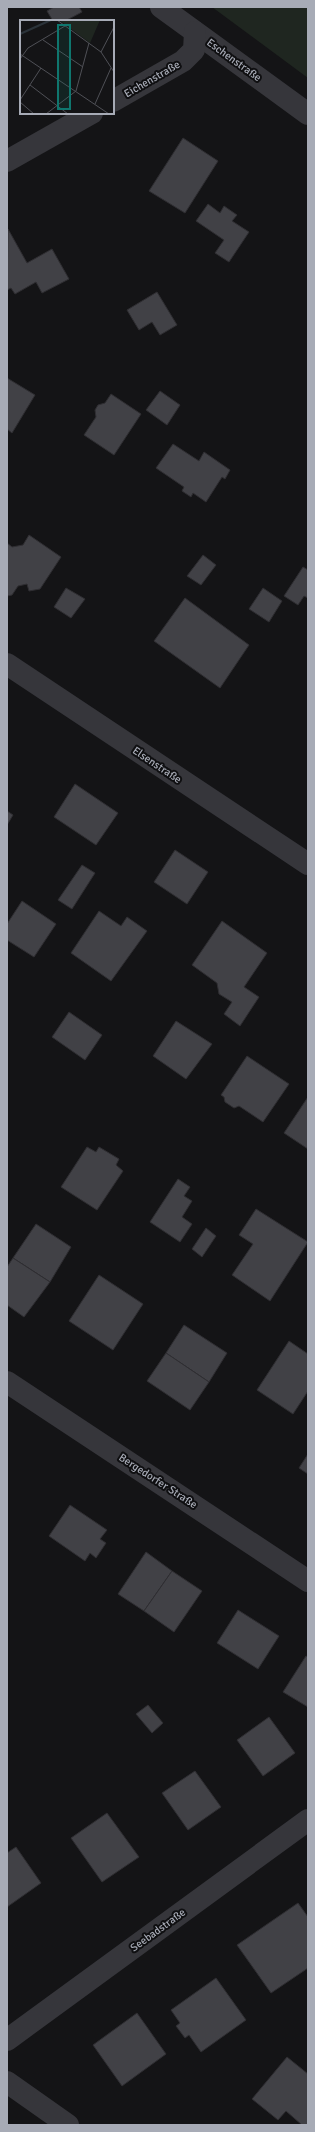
<svg xmlns="http://www.w3.org/2000/svg" width="315" height="2132" viewBox="0 0 315 2132" font-family="Signika,sans-serif">
	<style>
		.green { fill: #1f2620 }
		.building { fill: #414146; stroke: #2f2e32 }
		.lines { fill: none; stroke-linecap: round; stroke-linejoin: round }
		.street { stroke: #36363b; stroke-width: 22 }
		.labels { text-anchor: middle; dominant-baseline: central; stroke-width: 4; stroke-linejoin: round; paint-order: stroke }
		.street-label { font-size: 11px; fill: #a7abb6; stroke: #0f0f11 }
		.inset-river { fill: none; stroke: #2b333a; stroke-width: 2 }
		.inset-road { fill: none; stroke: #4f5056; stroke-width: 1 }
		.view { fill: #0f766e; fill-opacity: 0.15; stroke: #0f766e; stroke-width: 2 }
		.inset-edge { fill: none; stroke: #a7abb6; stroke-width: 2 }
	</style>
	<rect width="100%" height="100%" fill="#141416"/>
	<path class="green" d="M212 7H308V78Z"/>
	<g class="building">
		<path d="M54 7H79L82 12 65 21H53L47 11Z"/>
		<path d="M183 138 218 161 185 213 149 191Z"/>
		<path d="M208 204 220 213 224 206 237 215 232 221 249 232 229 262 215 253 224 240 196 221Z"/>
		<path d="M8 229 27 263 52 249 69 279 42 293 36 282 15 294 11 288 7 290Z"/>
		<path d="M157 292 177 325 160 335 152 322 139 330 127 310Z"/>
		<path d="M7 378 35 395 12 433 7 429Z"/>
		<path d="M160 391 180 405 167 425 146 410Z"/>
		<path d="M111 394 141 414 114 455 84 435 96 417 95 410 98 405 105 403Z"/>
		<path d="M173 444 199 461 204 452 230 470 225 479 222 477 206 502 193 493 191 497 182 491 184 487 156 468Z"/>
		<path d="M29 535 61 557 40 589 29 591 27 584 18 586 12 595 7 596V543L12 547 23 545Z"/>
		<path d="M203 555 216 565 201 585 187 576Z"/>
		<path d="M303 567 308 570V598L304 596 298 605 284 596Z"/>
		<path d="M66 588 85 599 71 618 54 607Z"/>
		<path d="M263 588 282 601 269 622 249 609Z"/>
		<path d="M185 598 249 645 220 688 154 641Z"/>
		<path d="M75 784 118 813 96 845 54 817Z"/>
		<path d="M7 811 13 815 7 825Z"/>
		<path d="M175 850 208 872 187 904 154 882Z"/>
		<path d="M82 865 95 873 72 909 58 900Z"/>
		<path d="M22 901 56 924 34 957 7 940V924Z"/>
		<path d="M99 911 121 926 127 917 147 931 111 981 71 953Z"/>
		<path d="M222 921 267 953 244 987 259 997 240 1026 224 1014 232 1002 219 994 217 983 192 965Z"/>
		<path d="M69 1012 102 1035 85 1060 52 1037Z"/>
		<path d="M176 1021 212 1044 186 1079 153 1056Z"/>
		<path d="M247 1056 289 1084 263 1122 239 1106 234 1108 225 1102 224 1097 221 1095Z"/>
		<path d="M308 1097V1149L284 1133Z"/>
		<path d="M87 1147 96 1152 99 1147 119 1159 116 1165 123 1171 97 1210 61 1187Z"/>
		<path d="M178 1179 190 1187 184 1196 192 1201 182 1217 192 1224 180 1242 150 1222Z"/>
		<path d="M256 1209 308 1242 270 1301 232 1275 253 1244 239 1235Z"/>
		<path d="M36 1224 71 1247 50 1282 13 1258Z"/>
		<path d="M206 1228 216 1236 202 1257 192 1249Z"/>
		<path d="M13 1258 50 1282 24 1317 7 1305V1267Z"/>
		<path d="M99 1275 143 1304 113 1350 69 1321Z"/>
		<path d="M184 1325 227 1353 209 1382 166 1353Z"/>
		<path d="M289 1341 308 1354V1391L293 1414 257 1390Z"/>
		<path d="M166 1353 209 1382 190 1410 147 1381Z"/>
		<path d="M308 1454V1474L299 1468Z"/>
		<path d="M70 1505 107 1530 100 1539 106 1543 96 1558 90 1553 85 1561 49 1536Z"/>
		<path d="M146 1552 172 1571 144 1611 118 1594Z"/>
		<path d="M172 1571 202 1591 174 1632 144 1611Z"/>
		<path d="M238 1610 279 1636 258 1669 217 1643Z"/>
		<path d="M306 1656 308 1657V1707L283 1692Z"/>
		<path d="M148 1705 163 1723 152 1733 136 1714Z"/>
		<path d="M269 1717 295 1753 263 1776 237 1740Z"/>
		<path d="M195 1771 221 1807 188 1830 162 1793Z"/>
		<path d="M107 1813 139 1857 102 1882 71 1838Z"/>
		<path d="M16 1847 41 1883 7 1907V1853Z"/>
		<path d="M298 1903 308 1917V1968L271 1993 237 1945Z"/>
		<path d="M216 1978 246 2020 201 2052 189 2035 185 2038 176 2026 180 2023 171 2010Z"/>
		<path d="M137 2013 166 2054 122 2086 93 2045Z"/>
		<path d="M287 2057 308 2074V2125H302L286 2111 278 2120 252 2099Z"/>
	</g>
	<g class="lines">
		<g class="street">
			<path d="M161 7 308 114"/>
			<path d="M113 101 183 61 194 50 195 32"/>
			<path d="M7 161 92 113"/>
			<path d="M7 664 308 864"/>
			<path d="M7 1382 308 1581"/>
			<path d="M7 2040 308 1820"/>
			<path d="M7 2082 68 2125"/>
		</g>
	</g>
	<g class="labels">
		<g class="street-label">
			<text transform="translate(234 60) rotate(36)">Eschenstraße</text>
			<text transform="translate(152 79) rotate(-30)">Eichenstraße</text>
			<text transform="translate(157 765) rotate(34)">Elsenstraße</text>
			<text transform="translate(158 1481) rotate(33)">Bergedorfer Straße</text>
			<text transform="translate(158 1930) rotate(-36)">Seebadstraße</text>
		</g>
	</g>
	<g transform="translate(20 20)">
		<rect width="94" height="94" fill="#141416"/>
		<path d="M39 0H80L70 23Z" fill="#1f2620"/>
		<path class="inset-river" d="M0 14 31 0"/>
		<path class="inset-road" d="M37 0 81 32 94 52M23 20 63 47M81 32 94 7M0 34 89 94M0 39 8 28 45 6M10 65 48 94M0 80 21 48M0 82 14 94M75 84 91 48M26 94 56 71 69 23"/>
		<path class="view" d="M38 5H50V89H38Z"/>
		<rect width="94" height="94" class="inset-edge"/>
	</g>
	<rect width="315" height="2132" fill="none" stroke="#a7abb6" stroke-width="16"/>
</svg>
